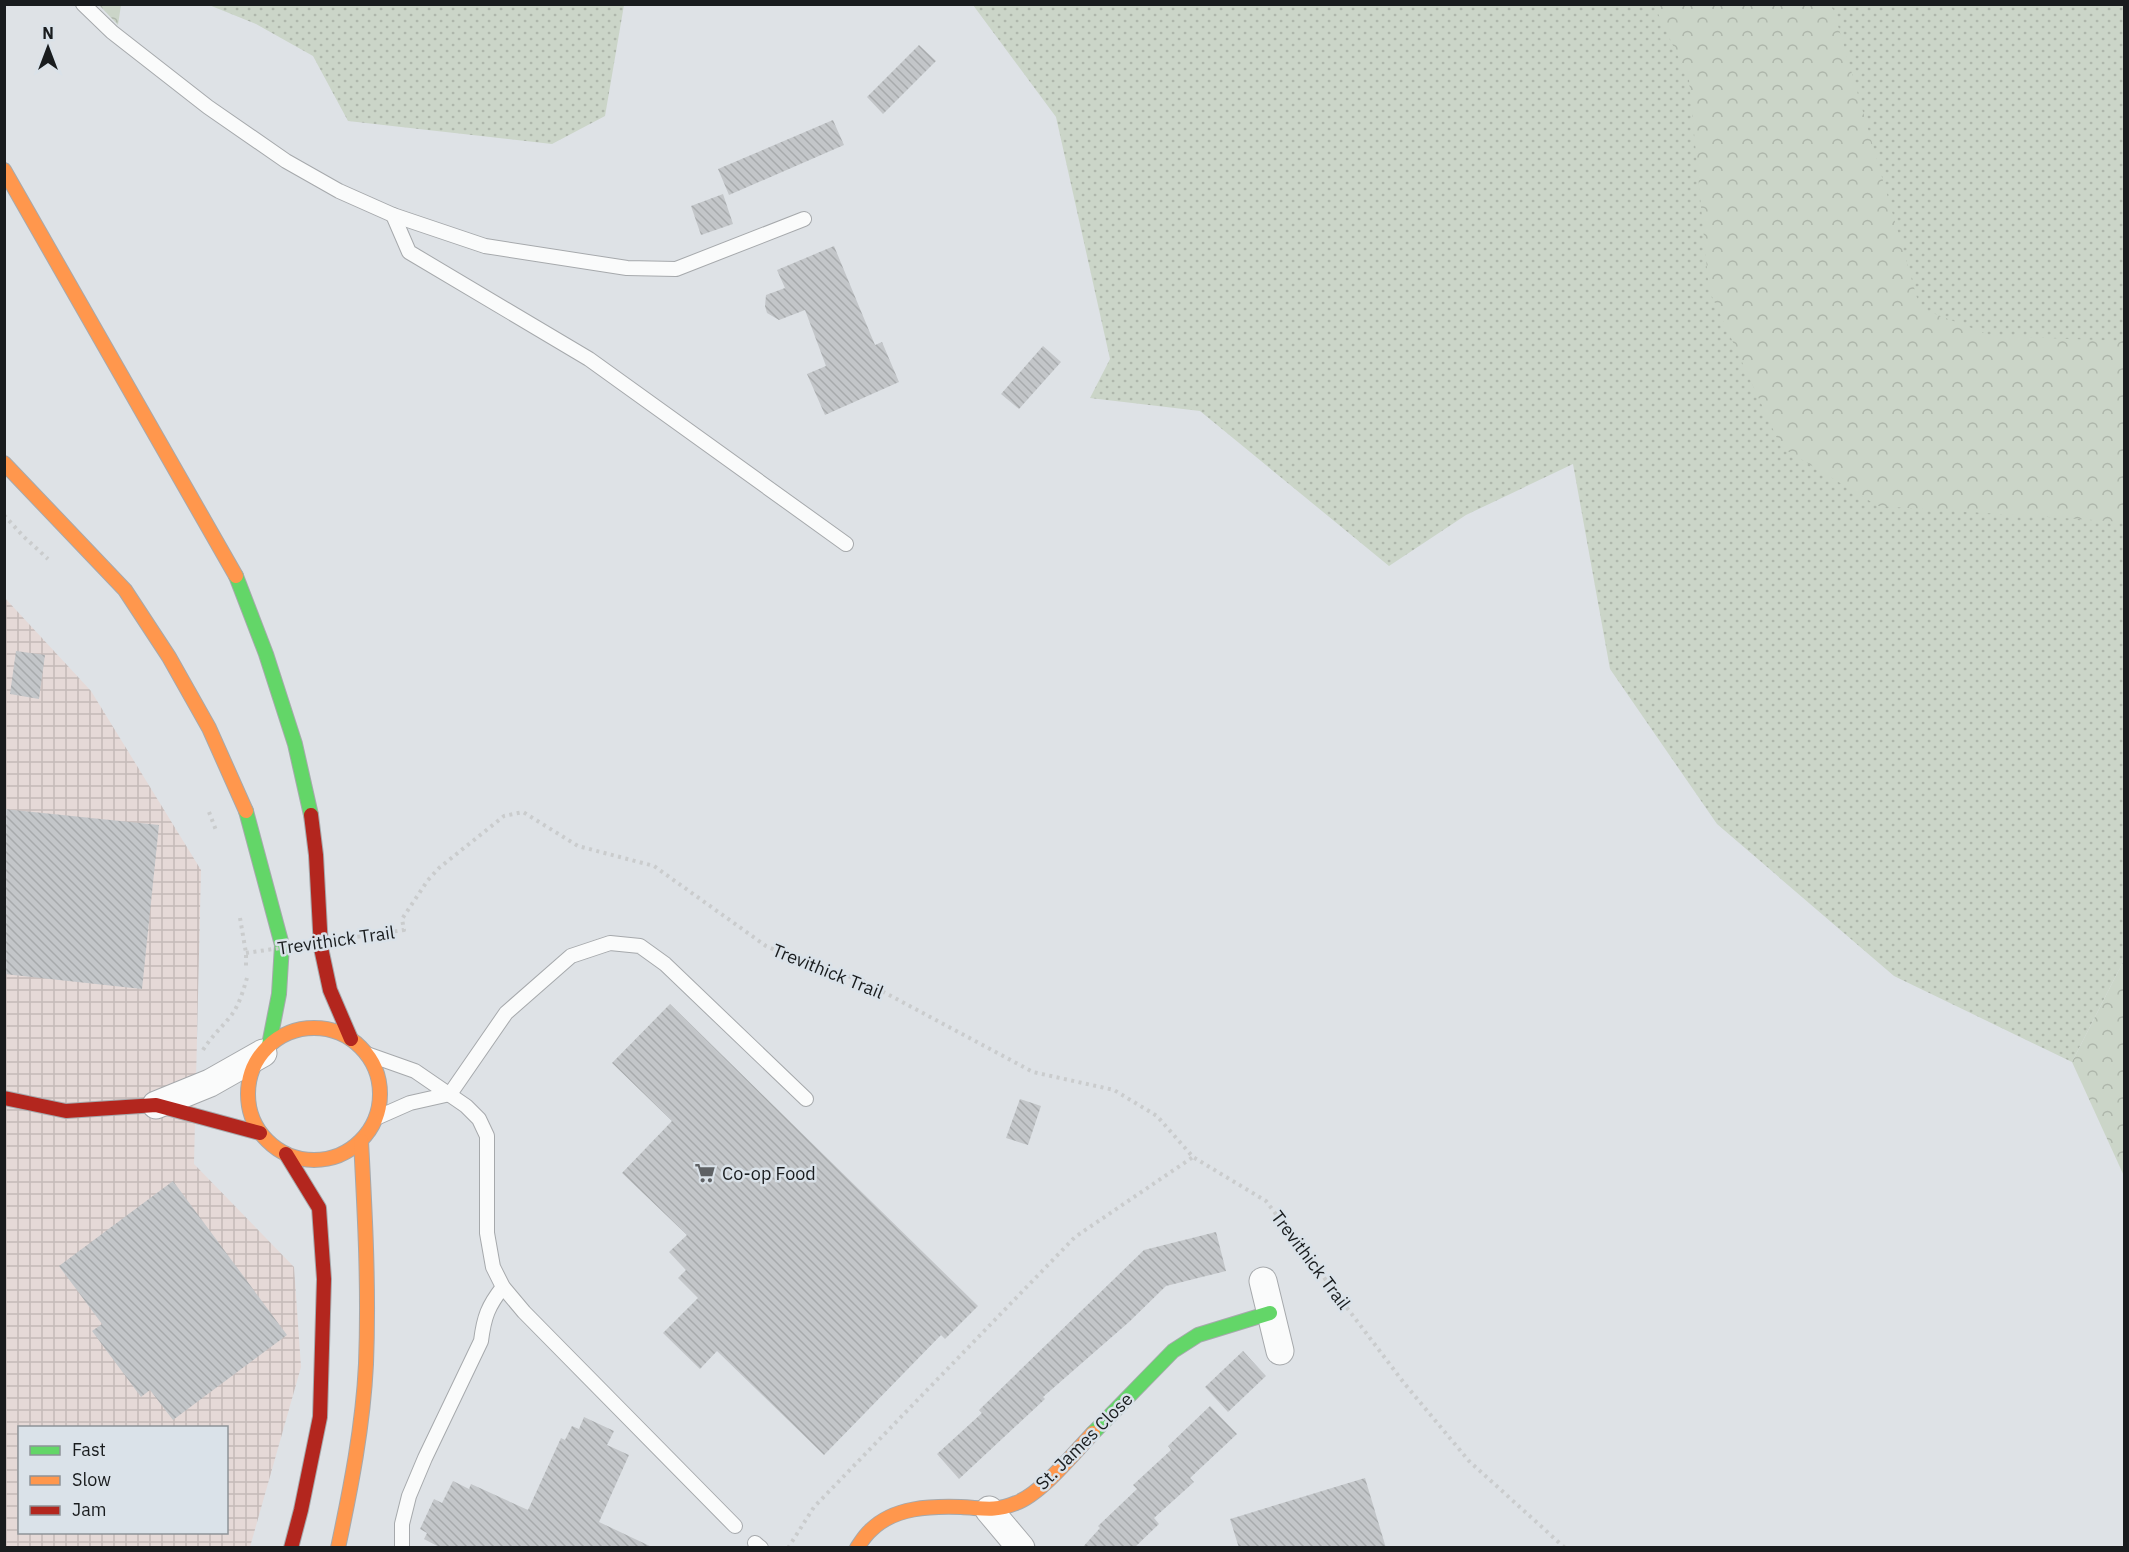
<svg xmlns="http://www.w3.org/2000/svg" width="2129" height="1552" viewBox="0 0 2129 1552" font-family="'IBM Plex Sans',sans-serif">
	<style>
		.industrial { fill: url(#industrial-grid); fill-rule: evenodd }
		.grass { fill: url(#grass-dots) }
		.forest { fill: url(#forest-crowns) }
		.building { fill: url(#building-back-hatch) }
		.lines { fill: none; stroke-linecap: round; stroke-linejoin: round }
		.lane-casing { stroke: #a6a9ac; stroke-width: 16 }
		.street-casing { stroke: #a6a9ac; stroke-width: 29 }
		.fast-casing { stroke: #a6a9ac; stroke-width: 16 }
		.slow-casing { stroke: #a6a9ac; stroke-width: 16 }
		.jam-casing { stroke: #a6a9ac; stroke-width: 16 }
		.path { stroke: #cacccd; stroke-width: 4; stroke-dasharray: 3 4.5; stroke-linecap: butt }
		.lane { stroke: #fafbfb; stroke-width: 14 }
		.street { stroke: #fafbfb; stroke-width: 27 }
		.fast { stroke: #63d668; stroke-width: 14 }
		.slow { stroke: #ff974d; stroke-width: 14 }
		.jam { stroke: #b3261e; stroke-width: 14 }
		.path-bridge { stroke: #cacccd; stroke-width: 4; stroke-dasharray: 3 4.5; stroke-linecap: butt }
		.labels { text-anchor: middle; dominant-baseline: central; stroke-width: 5; stroke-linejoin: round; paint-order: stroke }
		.street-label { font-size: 18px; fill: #191c1e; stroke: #dae2e9 }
		.poi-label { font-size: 18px; fill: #191c1e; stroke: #dae2e9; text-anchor: start }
	</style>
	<defs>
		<pattern id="industrial-grid" width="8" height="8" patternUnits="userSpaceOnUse" patternTransform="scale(1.5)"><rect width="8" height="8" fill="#e5d9d7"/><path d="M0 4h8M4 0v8" fill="none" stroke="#c4bab8"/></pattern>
		<pattern id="grass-dots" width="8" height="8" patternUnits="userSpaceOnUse" patternTransform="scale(1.5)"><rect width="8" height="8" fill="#cbd5c8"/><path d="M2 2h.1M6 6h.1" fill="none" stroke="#aeb6ab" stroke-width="1.8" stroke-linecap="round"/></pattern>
		<pattern id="forest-crowns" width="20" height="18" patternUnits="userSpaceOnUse" patternTransform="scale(1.5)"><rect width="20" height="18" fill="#cbd5c8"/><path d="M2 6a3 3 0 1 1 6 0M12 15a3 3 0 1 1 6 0" fill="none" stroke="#aeb6ab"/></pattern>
		<pattern id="building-back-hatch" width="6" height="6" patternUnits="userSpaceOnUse" patternTransform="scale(1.5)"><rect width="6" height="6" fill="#c3c6c9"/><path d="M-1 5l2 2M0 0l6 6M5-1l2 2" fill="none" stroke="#a7aaac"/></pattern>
	</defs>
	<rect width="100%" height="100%" fill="#dee2e6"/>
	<path class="industrial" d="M4 597 91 691 201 870 194 1164 294 1267 301 1367 250 1547H5ZM20 1428H226V1532H20Z"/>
	<g class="grass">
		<path d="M209 5 624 4V5L605 116 552 144 348 121 313 56 256 24Z"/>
		<path d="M973 5H2124V960L2072 1062 1894 976 1717 824 1610 669 1573 464 1466 515 1389 566 1200 411 1090 398 1110 359 1056 117Z"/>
	</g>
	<g class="forest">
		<path d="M99 5H121L118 25Z"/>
		<path d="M1654 5H1832L1920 308 1992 336 2124 341V522L1878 506 1781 447 1709 290 1689 80Z"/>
		<path d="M2124 960V1176L2072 1062Z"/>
	</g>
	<g class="building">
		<path d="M919 45 936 61 883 114 867 97Z"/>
		<path d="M833 120 844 145 729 195 718 169Z"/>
		<path d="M723 194 733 224 701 235 691 206Z"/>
		<path d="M834 246 875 345 882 342 899 382 825 415 807 374 826 366 805 310 779 320 767 313 765 306 766 295 785 288 777 270Z"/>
		<path d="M1043 346 1061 362 1019 409 1001 394Z"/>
		<path d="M16 651 45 655 39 699 10 694Z"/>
		<path d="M4 809 159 825 142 989 4 974Z"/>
		<path d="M670 1004 978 1306 945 1339 941 1335 824 1455 717 1351 700 1369 663 1333 698 1298 678 1278 686 1270 669 1252 687 1235 622 1173 672 1121 612 1063Z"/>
		<path d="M1020 1099 1041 1106 1028 1145 1006 1138Z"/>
		<path d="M173 1181 287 1335 173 1420 150 1390 141 1397 92 1331 102 1324 59 1266Z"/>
		<path d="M1216 1232 1226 1271 1166 1286 1129 1322 1043 1397 1045 1399 959 1479 937 1454 982 1413 979 1410 1144 1250Z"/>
		<path d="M1243 1351 1266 1376 1228 1412 1205 1387Z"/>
		<path d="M1210 1406 1237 1434 1190 1478 1194 1482 1154 1518 1159 1524 1134 1548H1082L1100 1528 1098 1526 1137 1489 1133 1485 1171 1450 1168 1446Z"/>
		<path d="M584 1417 614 1431 607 1445 629 1455 599 1522 654 1548H441L424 1539 427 1533 420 1529 434 1499 442 1503 453 1481 469 1489 471 1484 528 1510 561 1438 565 1440 572 1426 579 1429Z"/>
		<path d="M1365 1478 1386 1548H1239L1230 1519Z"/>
	</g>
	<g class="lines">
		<g class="lane-casing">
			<g id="lane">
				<path d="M83 4 112 32 208 107 286 161 339 191 393 215 485 246 627 268 676 269 804 219"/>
				<path d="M393 215 409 252 589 359 846 544"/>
				<path d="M367 1054 415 1071 466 1106 479 1119 487 1136V1233L493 1267 503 1287 524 1312 735 1526"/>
				<path d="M376 1118 410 1103 450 1094 506 1013 571 956 610 943 640 946 665 964 806 1099"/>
				<path d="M755 1543 761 1548"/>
				<path d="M402 1548V1524L409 1496 425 1458 481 1341C484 1317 488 1306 503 1287"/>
			</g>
		</g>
		<g class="street-casing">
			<g id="street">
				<path d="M156 1105 210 1083 263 1053"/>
				<path d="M1263 1281 1280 1351"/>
				<path d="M989 1510 1021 1548"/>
			</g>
		</g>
		<g class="fast-casing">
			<g id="fast">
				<path d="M236 576 266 654 295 744 311 815"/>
				<path d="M246 811 282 945 279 994 269 1045"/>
				<path d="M1093 1433 1173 1351 1198 1335 1270 1313"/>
			</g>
		</g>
		<g class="slow-casing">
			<g id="slow">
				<path d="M4 170 236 576"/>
				<path d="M4 463 125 590 169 657 209 728 246 811"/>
				<circle cx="314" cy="1094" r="66"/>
				<path d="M338 1548C351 1487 363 1426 366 1364 369 1289 365 1215 361 1141"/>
				<path d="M857 1548C861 1542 865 1535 871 1530 894 1507 931 1506 961 1507 983 1508 994 1512 1016 1503 1041 1494 1074 1453 1093 1433"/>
			</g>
		</g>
		<g class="jam-casing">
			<g id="jam">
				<path d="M311 815 316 855 321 948 330 990 351 1039"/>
				<path d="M4 1098 66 1111 156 1105 260 1133"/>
				<path d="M286 1154 319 1208 324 1279 320 1417 301 1510 291 1548"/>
			</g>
		</g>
		<g class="path">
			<path d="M4 515 23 536 48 559"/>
			<path d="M209 812 217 833"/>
			<path d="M428 880 439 868 504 816 523 812 578 846 654 866 766 946 796 959 863 981 1033 1072 1114 1090 1157 1116 1193 1157 1266 1201 1404 1383 1469 1461 1565 1548"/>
			<path d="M240 918 246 953V970"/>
			<path d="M203 1050C211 1037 221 1028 230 1017 239 1006 243 991 247 978"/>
			<path d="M788 1548 814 1507 1075 1237 1193 1157"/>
		</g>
		<use href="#lane" class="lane"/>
		<use href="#street" class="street"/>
		<use href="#fast" class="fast"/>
		<use href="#slow" class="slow"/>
		<use href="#jam" class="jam"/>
		<path class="path-bridge" d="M246 953 404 930 402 919 428 880"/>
	</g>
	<defs>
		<g id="supermarket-bare" transform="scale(1.62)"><path d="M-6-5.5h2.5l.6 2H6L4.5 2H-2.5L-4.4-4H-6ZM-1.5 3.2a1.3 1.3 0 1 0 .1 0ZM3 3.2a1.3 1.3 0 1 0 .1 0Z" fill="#5e6164" stroke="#dae2e9" stroke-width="2.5" paint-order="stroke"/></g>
	</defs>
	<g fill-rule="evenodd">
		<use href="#supermarket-bare" x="705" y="1173"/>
	</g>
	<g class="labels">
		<g class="street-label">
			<text transform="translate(336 940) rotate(-8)">Trevithick Trail</text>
			<text transform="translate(828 971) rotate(22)">Trevithick Trail</text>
			<text transform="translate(1311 1260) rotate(53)">Trevithick Trail</text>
			<text transform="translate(1084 1441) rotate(-45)">St. James Close</text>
		</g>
		<g class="poi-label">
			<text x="722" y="1173">Co-op Food</text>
		</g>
	</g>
	<rect width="2129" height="1552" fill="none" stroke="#191c1e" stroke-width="12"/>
	<rect x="18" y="1426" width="210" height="108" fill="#dae2e9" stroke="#8d9398" stroke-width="1.5"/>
	<rect x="30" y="1446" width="30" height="9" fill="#63d668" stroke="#8d9398" stroke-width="1.5"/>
	<text x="72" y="1456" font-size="18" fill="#191c1e">Fast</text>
	<rect x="30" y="1476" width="30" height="9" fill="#ff974d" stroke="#8d9398" stroke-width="1.5"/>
	<text x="72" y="1486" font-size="18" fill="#191c1e">Slow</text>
	<rect x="30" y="1506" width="30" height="9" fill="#b3261e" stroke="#8d9398" stroke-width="1.5"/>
	<text x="72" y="1516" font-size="18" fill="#191c1e">Jam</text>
	<g transform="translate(48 48)" stroke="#dae2e9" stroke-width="4.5" paint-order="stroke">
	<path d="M0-4.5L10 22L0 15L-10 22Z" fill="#191c1e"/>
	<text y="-9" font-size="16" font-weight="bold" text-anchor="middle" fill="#191c1e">N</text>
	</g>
</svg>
